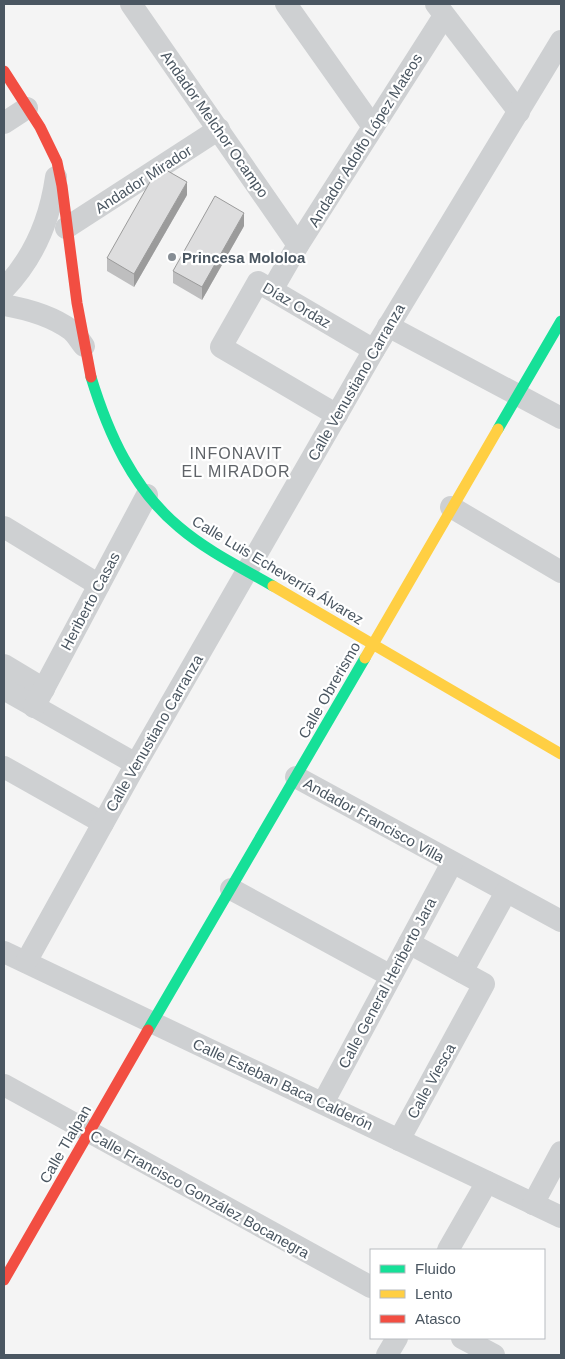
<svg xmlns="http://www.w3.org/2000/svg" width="565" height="1359" viewBox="0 0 565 1359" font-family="Helvetica,sans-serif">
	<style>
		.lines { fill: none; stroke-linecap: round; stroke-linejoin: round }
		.street { stroke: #ced0d2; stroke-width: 22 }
		.fast { stroke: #16e098; stroke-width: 11 }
		.slow { stroke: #ffcf43; stroke-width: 11 }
		.jam { stroke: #f24e42; stroke-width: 11 }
		.wall { fill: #bebebf }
		.shaded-wall { fill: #9b9b9b }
		.building { fill: #ddddde; stroke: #9b9b9b }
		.poi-dot { fill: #868d94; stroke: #fff; stroke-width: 2 }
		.labels { text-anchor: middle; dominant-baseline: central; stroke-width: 4.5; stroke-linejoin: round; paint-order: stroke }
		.street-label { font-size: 15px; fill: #4a5661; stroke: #fff }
		.poi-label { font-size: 15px; font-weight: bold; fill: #4a5661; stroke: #fff; text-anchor: start }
		.neighbourhood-label { font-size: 16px; letter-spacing: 1px; fill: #5f6368; stroke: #fff }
	</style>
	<rect width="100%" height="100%" fill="#f4f4f4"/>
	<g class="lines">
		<g class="street">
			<path d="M131 4 298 245"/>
			<path d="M286 4 373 127"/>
			<path d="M436 4 519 112"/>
			<path d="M4 123 27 108"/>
			<path d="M66 228 219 129"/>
			<path d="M4 289C34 258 50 219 56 177"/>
			<path d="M272 290 298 245 444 16"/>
			<path d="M4 305C27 309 52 316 71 330 76 334 80 341 84 346"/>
			<path d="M388 326 561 418"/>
			<path d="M337 415 221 347 258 282 374 350"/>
			<path d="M451 507 561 572"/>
			<path d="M4 527 99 585"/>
			<path d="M4 665 44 689"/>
			<path d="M4 689 136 764"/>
			<path d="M34 707 147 495"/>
			<path d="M4 767 103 823"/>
			<path d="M296 777 561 921"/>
			<path d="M231 889 391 976"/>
			<path d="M409 943 462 972 506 892"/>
			<path d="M4 952 561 1217"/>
			<path d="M26 962 136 764 374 350 561 41"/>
			<path d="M4 1085 371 1287"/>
			<path d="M323 1103 452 863"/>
			<path d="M399 1140 484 984 462 972"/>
			<path d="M533 1204 561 1152"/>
			<path d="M448 1250 487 1182"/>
			<path d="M462 1338 494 1355"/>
			<path d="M387 1355 397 1338"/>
		</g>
		<g class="fast">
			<path d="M91 377C108 433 133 489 179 527 207 551 242 568 273 586"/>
			<path d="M498 429 561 321"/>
			<path d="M148 1030 365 658"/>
		</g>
		<g class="slow">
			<path d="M273 586 561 754"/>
			<path d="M365 658 498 429"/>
		</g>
		<g class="jam">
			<path d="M4 71 40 127 57 162 62 186 77 303 91 377"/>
			<path d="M4 1280 148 1030"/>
		</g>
	</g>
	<g class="wall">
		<path d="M187 195 134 287 107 271V258Z"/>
		<path d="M244 226 202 300 173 283V271Z"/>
	</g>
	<g class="shaded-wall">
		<path d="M187 182V195L134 287V274Z"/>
		<path d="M244 213V226L202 300V287Z"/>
	</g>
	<g class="building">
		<path d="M159 166 187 182 134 274 107 258Z"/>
		<path d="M215 196 244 213 202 287 173 271Z"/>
	</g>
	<circle class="poi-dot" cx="172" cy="257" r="5"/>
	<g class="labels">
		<g class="street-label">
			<text transform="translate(215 124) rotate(55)">Andador Melchor Ocampo</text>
			<text transform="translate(365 140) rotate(-58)">Andador Adolfo López Mateos</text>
			<text transform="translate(143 179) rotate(-33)">Andador Mirador</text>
			<text transform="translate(297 305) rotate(30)">Díaz Ordaz</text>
			<text transform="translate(356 382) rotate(-60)">Calle Venustiano Carranza</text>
			<text transform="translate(278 570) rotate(31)">Calle Luis Echeverría Álvarez</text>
			<text transform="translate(90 601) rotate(-62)">Heriberto Casas</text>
			<text transform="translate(329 690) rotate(-60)">Calle Obrerismo</text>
			<text transform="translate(154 733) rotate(-60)">Calle Venustiano Carranza</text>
			<text transform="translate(374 820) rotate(29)">Andador Francisco Villa</text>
			<text transform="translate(387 983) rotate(-62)">Calle General Heriberto Jara</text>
			<text transform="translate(431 1081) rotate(-61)">Calle Viesca</text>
			<text transform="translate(283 1084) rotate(25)">Calle Esteban Baca Calderón</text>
			<text transform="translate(65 1144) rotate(-60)">Calle Tlalpan</text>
			<text transform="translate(200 1194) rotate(29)">Calle Francisco González Bocanegra</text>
		</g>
		<g class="poi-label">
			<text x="182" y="257">Princesa Mololoa</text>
		</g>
		<g class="neighbourhood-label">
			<text x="236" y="453">INFONAVIT<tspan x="236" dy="18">EL MIRADOR</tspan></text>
		</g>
	</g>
	<rect width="565" height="1359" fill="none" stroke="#4a5661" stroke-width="10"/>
	<rect x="370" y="1249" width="175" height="90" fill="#ffffff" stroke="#b7bbc0"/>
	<rect x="380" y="1265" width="25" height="8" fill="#16e098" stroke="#b7bbc0"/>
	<text x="415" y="1274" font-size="15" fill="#4a5661">Fluido</text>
	<rect x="380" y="1290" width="25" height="8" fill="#ffcf43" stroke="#b7bbc0"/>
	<text x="415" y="1299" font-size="15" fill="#4a5661">Lento</text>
	<rect x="380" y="1315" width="25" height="8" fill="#f24e42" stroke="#b7bbc0"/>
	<text x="415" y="1324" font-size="15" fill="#4a5661">Atasco</text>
</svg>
